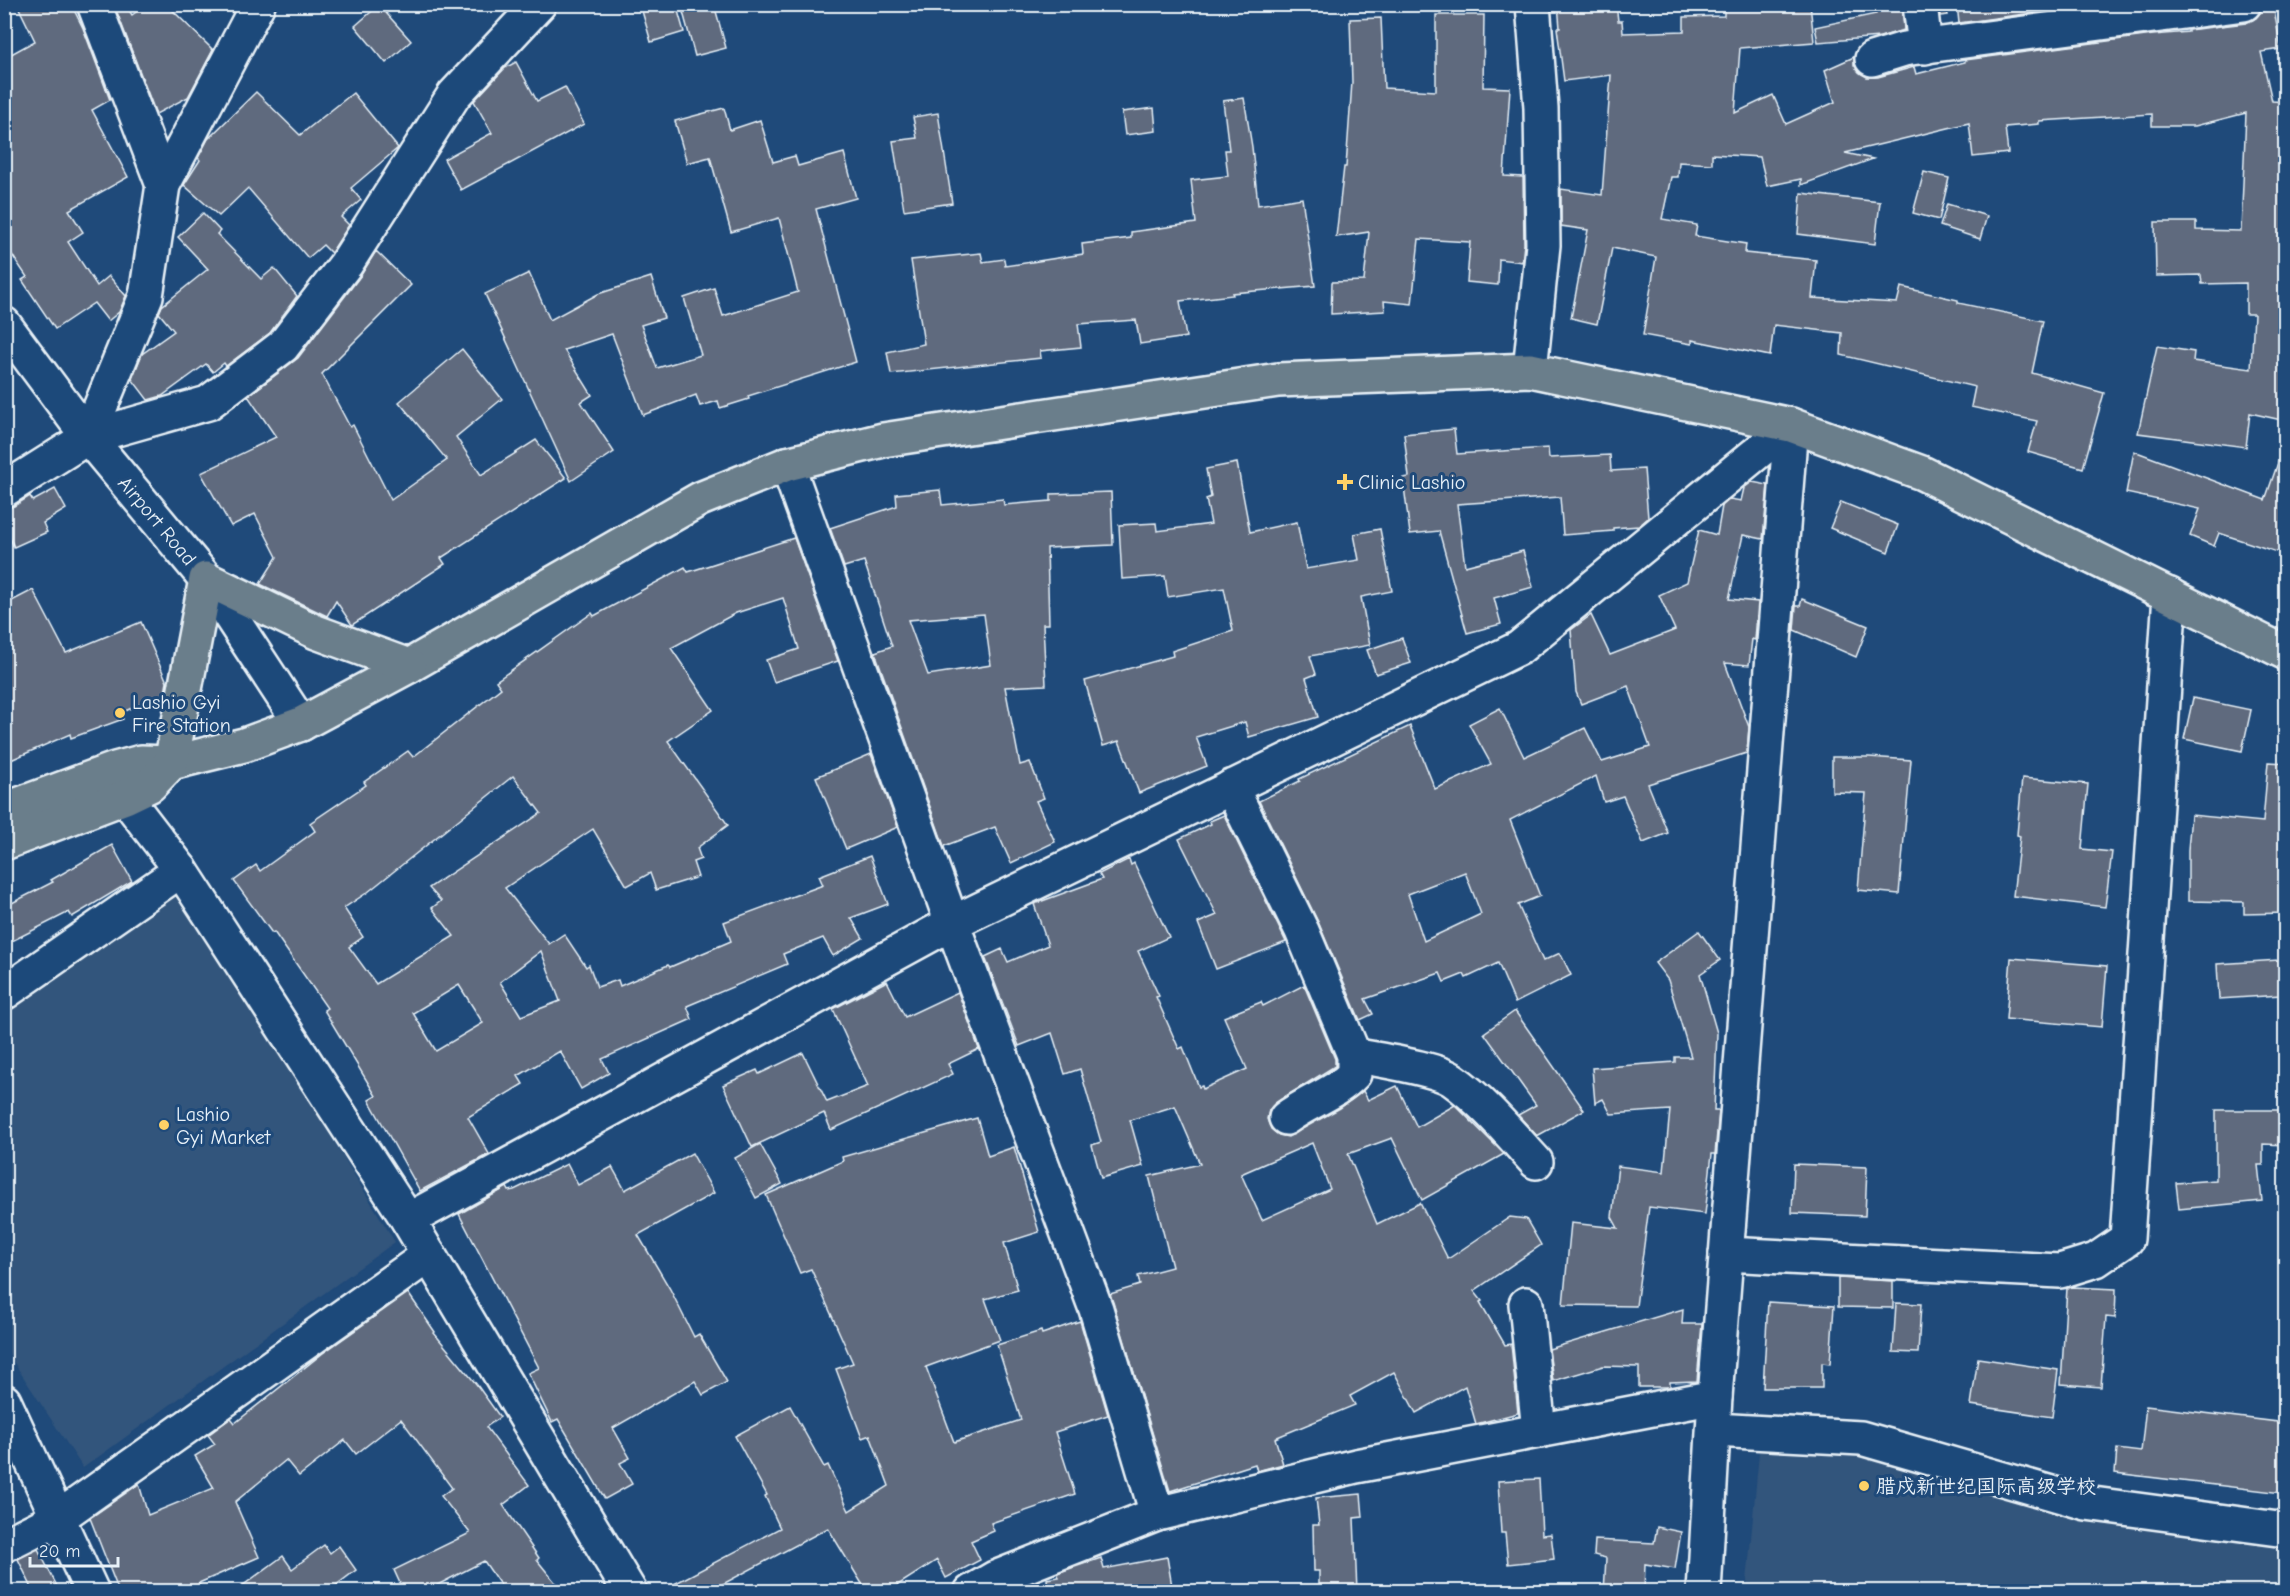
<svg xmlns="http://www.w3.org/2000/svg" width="2290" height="1596" viewBox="0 0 2290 1596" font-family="'Comic Neue','LXGW WenKai TC',sans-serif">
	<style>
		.built { fill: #32547b }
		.building { fill: #5e6a7e; stroke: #e8f1f8; stroke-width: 1.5; fill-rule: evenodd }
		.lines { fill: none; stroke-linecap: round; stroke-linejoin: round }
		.street-casing { stroke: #e8f1f8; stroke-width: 38 }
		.secondary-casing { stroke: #e8f1f8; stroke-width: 38 }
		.primary-casing { stroke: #e8f1f8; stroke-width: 38 }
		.street { stroke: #1f4a7a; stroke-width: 33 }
		.secondary { stroke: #1f4a7a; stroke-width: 33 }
		.primary { stroke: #6b7e8b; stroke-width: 33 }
		.poi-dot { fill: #ffd166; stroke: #1f4a7a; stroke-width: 2 }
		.labels { text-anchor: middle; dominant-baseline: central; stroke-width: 6; stroke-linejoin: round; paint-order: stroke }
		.poi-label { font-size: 20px; fill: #e8f1f8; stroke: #1f4a7a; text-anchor: start }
		.street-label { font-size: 20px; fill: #e8f1f8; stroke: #1f4a7a }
	</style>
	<rect width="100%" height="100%" fill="#1f4a7a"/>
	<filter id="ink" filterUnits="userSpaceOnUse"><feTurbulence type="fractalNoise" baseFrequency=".0167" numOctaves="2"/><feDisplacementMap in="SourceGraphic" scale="12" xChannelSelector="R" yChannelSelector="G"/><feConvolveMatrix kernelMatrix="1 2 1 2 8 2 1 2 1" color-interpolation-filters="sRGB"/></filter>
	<g filter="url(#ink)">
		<g class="built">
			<path d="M178 885 395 1242 83 1468 5 1349 4 1009Z"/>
			<path d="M1760 1442 1847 1449 2096 1523 2285 1546V1591L1746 1592Z"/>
		</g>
		<g class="building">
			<path d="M17 4H71L83 28 110 100 92 110 128 177 69 210 83 232 68 242 97 286 109 276 126 296 119 312 108 321 94 303 55 329 22 280 27 277 4 243V58L35 41Z"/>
			<path d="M119 4H125L132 15 147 4H166L213 50 188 97 156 114 115 7Z"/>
			<path d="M640 4H676L684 32 651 42Z"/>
			<path d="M709 4H714L726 48 695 56 683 12Z"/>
			<path d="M1558 4H1616L1618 21H1622L1623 33 1684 31V17L1724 16V4H1752V9L1810 4 1814 42 1740 48 1735 113 1773 95 1786 124 1835 102 1825 70 1854 57V65L1859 72 1867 77H1878L1914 67 1916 74 1965 62V60L2153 35 2188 32V30L2246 23 2256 18 2261 12 2262 4H2273L2281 49 2261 52 2272 101 2286 102V421L2250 413 2246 447 2138 433 2157 346 2194 352 2193 361 2251 369 2254 314H2246V283L2202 284 2201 275 2156 276 2155 222H2196V230L2241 231 2246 113 2195 126H2152V114L2039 121V124L2005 127 2008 153 1973 157 1969 123 1845 153 1873 159 1801 185V179L1767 186 1760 157 1712 154V164L1679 162 1678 177H1671L1662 219 1697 225 1695 236 1746 244 1745 253 1816 260 1812 298 1897 303 1901 287 1958 300V303L2043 321 2032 373 2104 393 2083 468 2028 452 2037 421 1971 407 1975 387 1841 355 1842 333 1774 325 1770 356 1692 340V344L1643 335 1656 257 1612 248 1597 324 1571 318 1588 230 1561 226V189L1602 195 1611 75 1564 81 1557 28H1560Z"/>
			<path d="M1873 4H1902L1904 30 1880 37 1818 42 1815 27 1876 14Z"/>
			<path d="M1939 4H1946L1948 15 1940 16Z"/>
			<path d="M1957 4H2083L2084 6 1959 23Z"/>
			<path d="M379 5 411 41 386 63 355 26Z"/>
			<path d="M1436 15H1484L1483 87 1510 88 1504 176 1523 177 1524 244 1522 262 1499 259 1498 285 1467 282 1470 242 1419 239 1412 304 1384 301 1385 311 1331 314 1332 282 1364 281 1369 232 1336 237 1344 167H1346L1352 82 1350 19 1381 18 1384 88 1436 91Z"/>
			<path d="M516 62 537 101 565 87 584 124 461 190 444 159 492 133 474 101 505 68Z"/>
			<path d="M256 92 300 135 353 93 398 148 351 188 361 200 341 217 349 225 331 253 323 245 308 258 248 188 219 216 184 185 200 160 198 158 208 139Z"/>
			<path d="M1244 98 1252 147 1258 205 1302 198 1315 286 1232 293 1233 295 1180 301 1186 337 1140 344 1136 320 1078 324 1081 347 1040 351 1041 358 891 374 887 352 924 344 911 260 981 253 983 262 1004 259 1005 266 1083 254 1082 244 1131 238V232L1196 223 1191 180 1228 176 1225 150H1229L1223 101Z"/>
			<path d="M724 108 730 130 760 120 773 162 795 156 798 166 844 153 856 198 816 209 856 362 748 396 749 399 720 408 718 401 700 406 696 395 643 415 612 334 564 350 592 395 581 402 614 452 571 481 485 294 529 273 550 320 598 294 651 277 664 318 641 325 657 368 701 355 684 298 714 288 723 316 798 292 779 218 731 232 710 157 687 163 675 121Z"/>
			<path d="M1154 108 1156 131 1125 135 1122 112Z"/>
			<path d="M938 113 952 203 904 210 893 141 917 138 913 117Z"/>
			<path d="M1924 172 1949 178 1939 220 1913 213Z"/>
			<path d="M1801 193 1880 202 1875 244 1798 234Z"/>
			<path d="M1947 204 1987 216 1980 239 1940 226Z"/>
			<path d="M203 213 220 231 217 234 261 279 274 268 297 296 270 333 226 366 224 363 213 372 206 364 162 396 148 400 132 379 142 354 174 331 159 313 162 306 208 269 178 237Z"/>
			<path d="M376 251 411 285 322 374 350 427 353 425 391 500 447 460 399 402 462 349 502 399 456 437 481 475 536 440 566 478 441 558 445 564 352 625 336 601 327 616 260 584 277 557 255 514 231 526 201 473 276 437 248 396 298 358 361 275Z"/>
			<path d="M1454 429 1457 454 1548 448 1549 458 1610 455 1611 471 1644 469 1648 518 1639 526 1613 528V531L1563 535 1560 497 1457 504 1465 566 1523 551 1533 587 1494 598 1501 624 1467 633 1439 531 1410 534 1403 478 1409 477 1404 434Z"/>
			<path d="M2134 451 2265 500 2281 454H2286V555L2219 533 2214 546 2190 536 2200 509 2126 493Z"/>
			<path d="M1237 463 1250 532 1297 522 1306 569 1359 560 1354 534 1380 529 1392 591 1361 597 1370 645 1310 656 1316 674 1306 678 1318 717 1249 737 1245 722 1196 737 1207 766 1139 793 1119 741 1103 746 1085 681 1173 656 1172 651 1233 631 1224 588 1168 597 1165 576 1122 579 1119 525 1156 523 1157 531 1211 524 1206 499 1211 497 1206 469Z"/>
			<path d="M1752 482 1768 485 1763 539 1743 535 1729 599 1758 602 1755 640 1752 639 1749 665 1725 663 1749 727 1747 753 1648 784 1668 833 1643 843 1623 796 1604 802 1596 776 1510 820 1540 896 1518 905 1543 961 1560 953 1571 975 1515 1003 1498 963 1466 978 1464 974 1444 982 1440 973 1365 999 1373 1014 1360 1020 1319 924 1259 801 1300 781 1299 779 1410 726 1435 789 1491 764 1469 724 1500 708 1524 757 1585 728 1602 762 1650 747 1628 686 1581 704 1576 692 1571 630 1591 615 1610 655 1675 630 1659 595 1687 582 1699 530 1717 535 1722 506 1730 499 1741 501 1744 488ZM1465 872 1481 914 1424 941 1408 894Z"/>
			<path d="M55 489 66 509 43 523 47 532 14 547 4 525V509L14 506 30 496 33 501Z"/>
			<path d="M940 490 942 505 1003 499 1004 505 1051 501V494L1111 492 1113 545 1047 548 1049 624H1043L1046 685 1005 687 1020 765 1030 762 1044 798 1036 801 1055 842 1011 863 995 827 944 846 875 652 892 646 864 561 844 567 830 528 897 506 896 494ZM984 614 991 665 928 675 908 620Z"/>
			<path d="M1841 502 1898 525 1888 552 1830 528Z"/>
			<path d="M794 538 838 661 774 682 766 660 799 649 783 598 736 613 671 648 713 710 668 741 728 825 697 848 701 859 693 862 698 877 656 890 650 873 627 886 593 829 505 888 549 944 564 934 586 967 589 965 597 987 618 980 620 986 668 965 670 967 731 941 724 922 823 885 819 876 870 856 888 904 851 918 863 938 833 956 823 938 783 954 787 964 687 1006 692 1019 602 1059 609 1073 581 1089 560 1051 518 1076 523 1084 468 1117 489 1154 420 1191 369 1100 376 1096 324 1010 327 1008 274 932 272 933 234 881 256 865 260 871 315 831 310 823 366 785 364 782 408 751 413 757 501 688 496 681 592 613 594 616 685 567 688 572ZM513 776 541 813 429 888 441 901 432 908 454 936 376 984 349 947 363 937 344 908 368 892ZM541 951 560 1001 521 1016 500 982ZM459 985 483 1023 436 1051 413 1013Z"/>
			<path d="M33 590 66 653 141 622 167 682 165 693 121 713 123 719 71 738 70 734 4 763V605Z"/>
			<path d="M1802 599 1868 626 1856 657 1794 630 1796 606H1800Z"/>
			<path d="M1402 638 1411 663 1376 674 1367 650Z"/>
			<path d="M2193 698 2251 710 2242 751 2184 739Z"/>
			<path d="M871 754 898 827 846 849 816 777Z"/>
			<path d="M1832 757H1869L1911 760 1899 894 1858 890 1866 793 1832 792Z"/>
			<path d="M2268 762 2286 763V913L2244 914V902L2188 901V850L2191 815 2263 822Z"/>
			<path d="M2022 778 2088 784 2082 849 2112 852 2105 907 2013 896 2020 836 2017 835Z"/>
			<path d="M1224 815 1286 942 1216 969 1198 923 1217 915 1179 839 1211 824 1210 821Z"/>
			<path d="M112 845 132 881 72 917 69 912 4 945V907L53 882 51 880Z"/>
			<path d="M1129 859 1131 865 1134 863 1169 937 1138 951 1159 996 1156 997 1179 1049 1183 1047 1199 1087 1202 1086 1203 1089 1247 1069 1224 1017 1261 1002 1263 1006 1304 985 1335 1059V1066L1275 1103 1269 1110 1267 1119 1271 1129 1279 1135 1288 1137 1340 1108 1363 1091 1368 1100 1397 1086 1417 1127 1455 1105 1504 1154 1422 1200 1392 1138 1348 1154 1377 1224 1420 1203 1448 1259 1510 1217 1526 1219 1541 1245 1474 1291 1482 1301 1480 1302 1505 1345 1511 1344 1518 1413 1476 1424 1465 1386 1416 1413 1394 1372 1350 1396 1355 1405 1275 1438 1283 1464 1257 1471 1255 1464 1170 1491 1110 1294 1140 1285 1138 1276 1172 1267 1149 1176 1200 1164 1175 1106 1130 1120 1143 1166 1101 1178 1092 1145 1101 1142 1080 1069 1065 1074 1052 1033 1019 1046 985 957 1002 949 1008 962 1048 945 1034 904 1102 879 1099 874ZM1312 1143 1330 1189 1262 1220 1241 1174Z"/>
			<path d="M1699 931 1720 960 1700 974 1717 1033 1714 1111H1719L1715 1154H1712L1705 1214 1649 1207 1636 1306 1563 1305 1571 1223 1618 1228 1612 1217 1618 1166 1664 1172 1670 1110 1611 1114 1603 1099 1595 1103 1592 1068 1675 1062V1057H1691L1668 980 1655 963Z"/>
			<path d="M2011 958 2107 966 2102 1027 2006 1019Z"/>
			<path d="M2279 960 2281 995 2219 999 2217 964Z"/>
			<path d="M887 981 905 1017 958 992 979 1049 948 1064 953 1074 831 1130 824 1113 752 1147 723 1085 757 1070 759 1074 803 1053 827 1102 868 1086 833 1009Z"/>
			<path d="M1515 1011 1584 1110 1537 1136 1518 1115 1536 1105 1484 1033Z"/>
			<path d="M2216 1110H2286V1145L2263 1144V1165H2258L2262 1201 2179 1209 2176 1183 2216 1180Z"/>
			<path d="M977 1118 988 1156 1014 1147 1039 1232 1004 1243 1018 1290 985 1299 1000 1340 926 1367 954 1442 1021 1420 997 1345 1041 1331 1042 1334 1080 1321 1108 1415 1055 1432 1075 1494 991 1523 994 1531 971 1541 980 1560 946 1578 937 1560 887 1592H867L828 1528 708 1592H659L780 1528 765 1496 767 1495 735 1436 790 1406 824 1467 828 1465 849 1511 889 1486 870 1435 862 1438 836 1369 853 1363 811 1269 800 1273 766 1195 843 1161 842 1157Z"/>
			<path d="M760 1144 782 1184 756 1198 735 1158Z"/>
			<path d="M692 1153 714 1193 638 1235 670 1289 694 1337 699 1334 727 1382 703 1395 695 1381 613 1428 630 1458 620 1463 632 1484 605 1499 558 1419 552 1422 528 1373 539 1368 459 1214 507 1187 509 1191 514 1190 567 1164 578 1185 612 1167 625 1190Z"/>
			<path d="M1794 1164 1867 1167 1865 1216 1792 1213Z"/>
			<path d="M1838 1278 1893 1281V1308L1838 1307Z"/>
			<path d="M2072 1287 2116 1289 2115 1318 2106 1317 2101 1387 2061 1384 2067 1288Z"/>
			<path d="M408 1293 435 1332 434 1333 477 1385 500 1417 486 1427 529 1485 503 1505 539 1558 537 1560 563 1592H505L484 1561 424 1592H404L394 1570 470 1533 441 1496 452 1488 401 1419 356 1454 345 1440 299 1476 286 1460 235 1502 259 1557 199 1583 203 1592H119L90 1518 139 1484 148 1515 214 1488 195 1456 215 1444 208 1435 231 1418 235 1423 323 1353Z"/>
			<path d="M1768 1302 1834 1306 1830 1364 1822 1363V1388H1763Z"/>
			<path d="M1896 1303 1921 1304 1918 1353 1893 1352Z"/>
			<path d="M1683 1309 1682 1324H1702L1697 1381 1670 1382V1387H1639V1367L1603 1366 1553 1381 1549 1349Z"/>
			<path d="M1978 1358 2058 1370 2052 1417 1971 1405Z"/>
			<path d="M2146 1406 2286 1423V1464L2282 1493 2115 1473 2117 1449 2141 1452Z"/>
			<path d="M1539 1479 1542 1535 1551 1534 1554 1559 1508 1564 1505 1533H1501L1498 1481Z"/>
			<path d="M1361 1494 1363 1517 1354 1518 1357 1592H1319V1571H1314L1313 1525H1319L1316 1498Z"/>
			<path d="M1657 1527 1681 1532 1675 1569 1645 1564 1644 1592H1604L1606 1558 1594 1555 1595 1540 1654 1543Z"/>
			<path d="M324 1545 330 1553 339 1546 356 1570 327 1592H234L283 1556 292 1569Z"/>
			<path d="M38 1549 60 1592H34L18 1559Z"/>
			<path d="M1167 1557 1173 1592H1048L1047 1579 1059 1577 1057 1573 1101 1558 1104 1569Z"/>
		</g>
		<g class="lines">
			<g class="street-casing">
				<g id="street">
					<path d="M94 4 163 185"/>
					<path d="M1920 4 1925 47"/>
					<path d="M1872 59 1904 49 2244 4"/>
					<path d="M1530 370 1543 245 1541 108 1533 4"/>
					<path d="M88 437 208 403 283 346 346 264 454 95 539 4"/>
					<path d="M787 464 952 923 1096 1309 1157 1514"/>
					<path d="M4 490 88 437 146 296 163 185 258 4"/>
					<path d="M1231 787 1302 931 1354 1055V1074C1335 1094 1308 1101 1286 1118"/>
					<path d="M4 993 181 870"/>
					<path d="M1354 1055C1377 1060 1436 1068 1453 1080 1484 1102 1510 1134 1536 1162"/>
					<path d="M408 1220 952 923 1519 648 1791 425 1715 1397 1704 1592"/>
					<path d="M1726 1254 2060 1271 2096 1260 2127 1239 2170 595"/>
					<path d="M1526 1304 1539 1431"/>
					<path d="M4 1401 92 1592"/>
					<path d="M1714 1430 1861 1438 2086 1503 2286 1530"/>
					<path d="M4 1545 58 1518 429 1255"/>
					<path d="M971 1592 995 1578 1157 1514 1356 1466 1715 1397"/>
				</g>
			</g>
			<g class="secondary-casing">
				<g id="secondary">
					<path d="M4 324 88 437 206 579 301 724"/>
					<path d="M125 797 181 870 408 1220 630 1592"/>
				</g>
			</g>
			<g class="primary-casing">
				<g id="primary">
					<path d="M4 810 115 769 141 762 171 763 244 745 301 724 409 666 700 499 787 464 883 440 1278 380 1530 370 1791 425 1922 473 2286 653"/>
					<path d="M4 843 125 797 150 785 171 763 206 579 316 632 409 666"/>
				</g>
			</g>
			<use href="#street" class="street"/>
			<use href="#secondary" class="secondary"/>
			<use href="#primary" class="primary"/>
		</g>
	</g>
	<g class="poi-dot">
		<path d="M1342 473h6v6h6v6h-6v6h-6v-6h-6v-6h6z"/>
		<circle cx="120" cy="713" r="6"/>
		<circle cx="164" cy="1125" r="6"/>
		<circle cx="1864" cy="1486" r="6"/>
	</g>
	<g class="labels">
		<g class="poi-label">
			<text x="1358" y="482">Clinic Lashio</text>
			<text x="132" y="702">Lashio Gyi<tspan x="132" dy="23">Fire Station</tspan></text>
			<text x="176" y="1114">Lashio<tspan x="176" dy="23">Gyi Market</tspan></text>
			<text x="1876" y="1486">腊戍新世纪国际高级学校</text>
		</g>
		<g class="street-label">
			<text transform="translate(157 521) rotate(50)">Airport Road</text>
		</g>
	</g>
	<rect width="2290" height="1596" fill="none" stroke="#1f4a7a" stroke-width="24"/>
	<rect x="12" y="12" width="2266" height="1572" fill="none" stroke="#e8f1f8" stroke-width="2" filter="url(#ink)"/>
	<path d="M30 1557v9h88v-9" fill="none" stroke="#e8f1f8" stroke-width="3"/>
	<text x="39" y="1557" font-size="18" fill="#e8f1f8" stroke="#1f4a7a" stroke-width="4.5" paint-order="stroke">20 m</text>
</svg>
